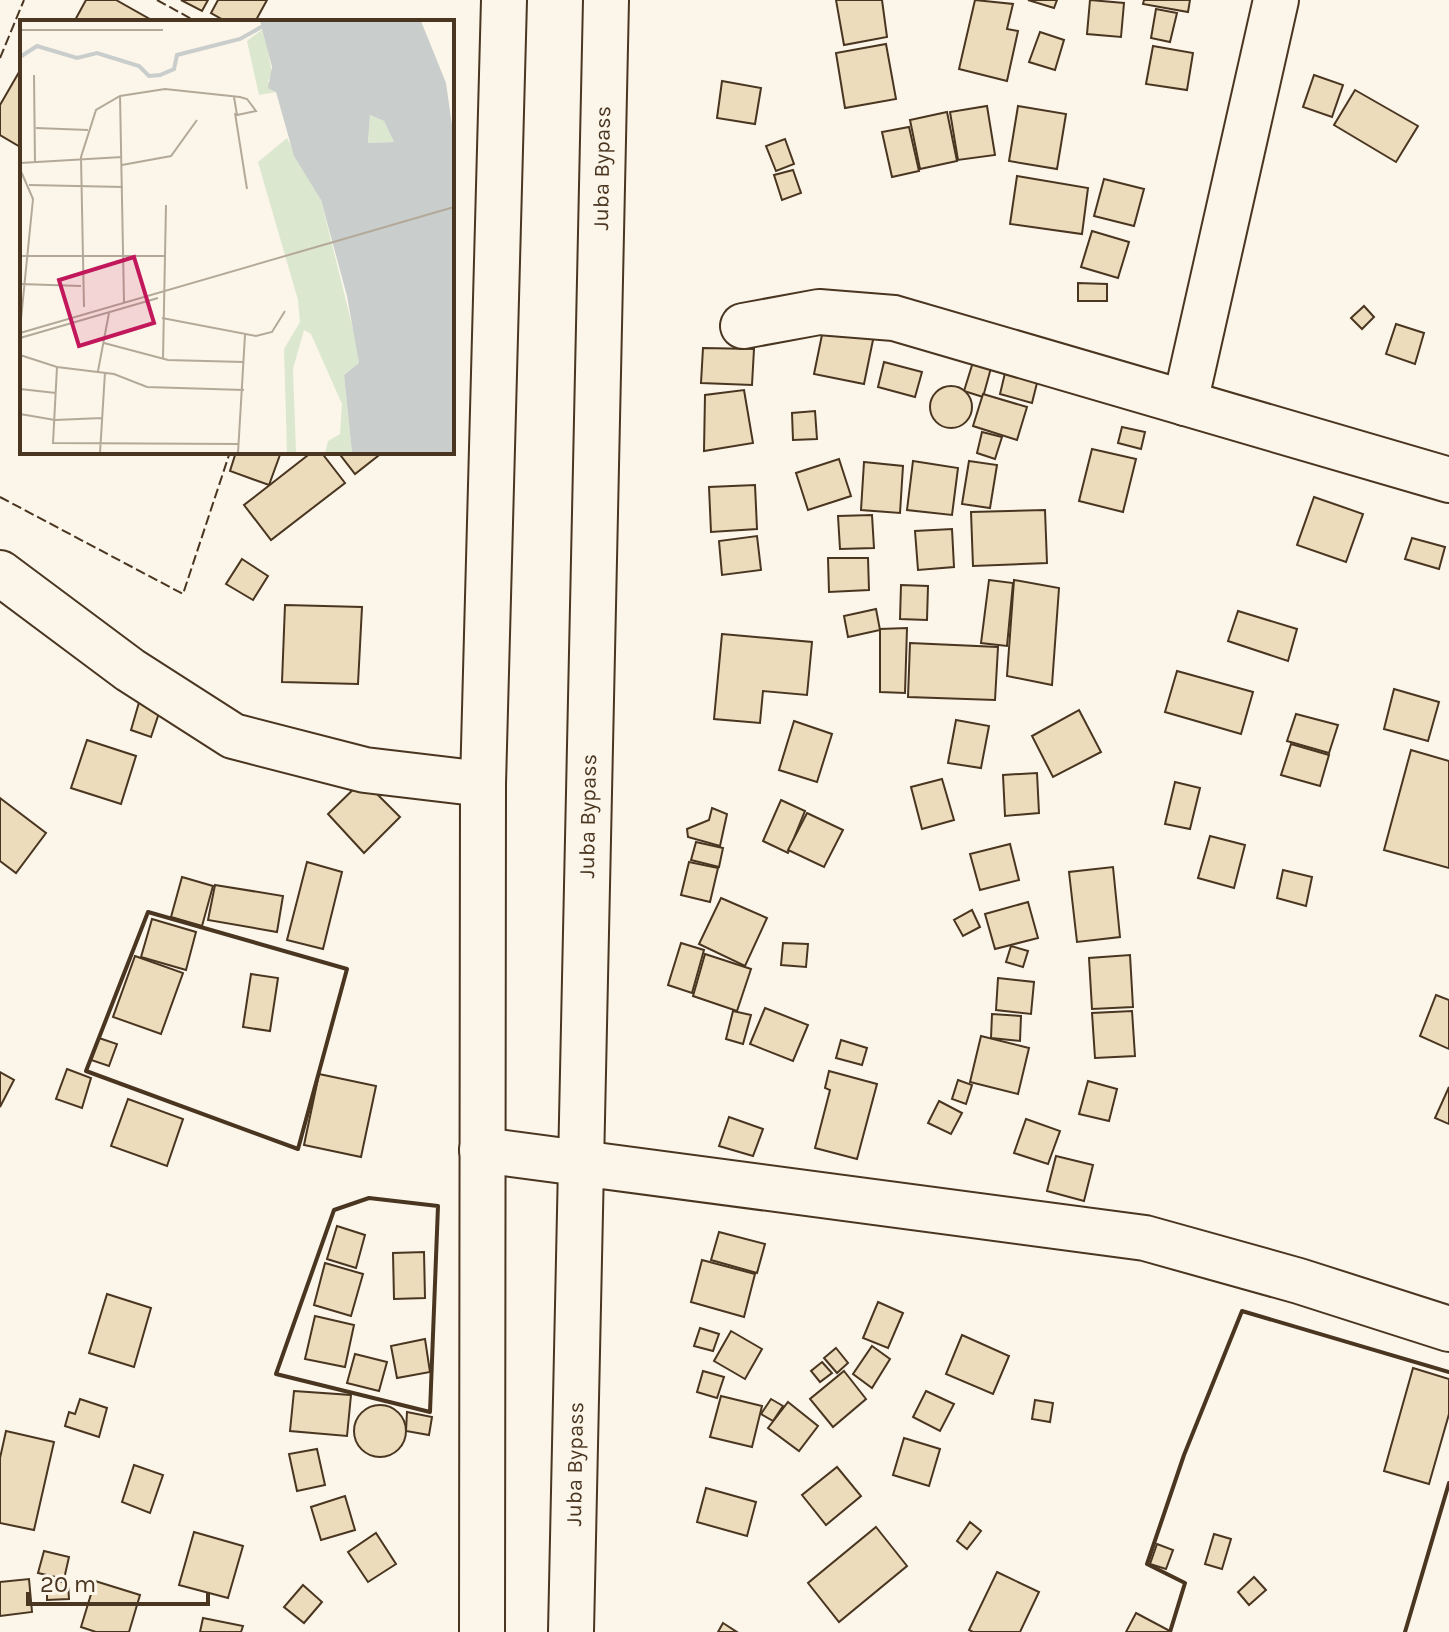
<svg xmlns="http://www.w3.org/2000/svg" width="1449" height="1632" viewBox="0 0 1449 1632" font-family="Karla,sans-serif">
	<style>
		.building { fill: #ecdcbc; stroke: #4a3520; stroke-width: 2 }
		.lines { fill: none; stroke-linecap: round; stroke-linejoin: round }
		.minor-casing { stroke: #4a3520; stroke-width: 48 }
		.primary-casing { stroke: #4a3520; stroke-width: 48 }
		.minor { stroke: #fbf6e9; stroke-width: 44 }
		.primary { stroke: #fbf6e9; stroke-width: 44 }
		.fence { stroke: #4a3520; stroke-width: 2; stroke-dasharray: 10 4; stroke-linecap: butt }
		.wall { stroke: #4a3520; stroke-width: 4 }
		.labels { text-anchor: middle; dominant-baseline: central; stroke-width: 6; stroke-linejoin: round; paint-order: stroke }
		.street-label { font-size: 22px; fill: #4a3520; stroke: #fbf6e9 }
		.inset-river { fill: none; stroke: #c9cecd; stroke-width: 4 }
		.inset-road { fill: none; stroke: #b4a999; stroke-width: 2 }
		.view { fill: #c2185b; fill-opacity: 0.15; stroke: #c2185b; stroke-width: 4 }
		.inset-edge { fill: none; stroke: #4a3520; stroke-width: 4 }
	</style>
	<rect width="100%" height="100%" fill="#fbf6e9"/>
	<g class="building">
		<path d="M86 0H116L155 22H74Z"/>
		<path d="M181 0H208L202 11Z"/>
		<path d="M218 0H267L255 22H227L211 13Z"/>
		<path d="M836 0H882L887 37 844 45Z"/>
		<path d="M975 0 1013 4 1007 29 1018 31 1007 81 959 69Z"/>
		<path d="M1028 0H1057L1054 8Z"/>
		<path d="M1090 0 1124 3 1121 37 1087 34Z"/>
		<path d="M1144 0H1190L1188 12 1143 4Z"/>
		<path d="M1156 9 1177 13 1170 42 1151 38Z"/>
		<path d="M1040 32 1064 40 1055 70 1029 62Z"/>
		<path d="M886 44 896 99 845 108 836 53Z"/>
		<path d="M1153 46 1193 53 1187 90 1146 84Z"/>
		<path d="M22 67V148L0 135V105Z"/>
		<path d="M1314 75 1343 85 1332 117 1303 107Z"/>
		<path d="M722 81 761 88 755 124 717 118Z"/>
		<path d="M1355 90 1418 126 1396 162 1334 125Z"/>
		<path d="M987 106 995 155 958 160 950 112Z"/>
		<path d="M1018 106 1066 114 1057 169 1009 161Z"/>
		<path d="M947 112 957 161 920 169 910 120Z"/>
		<path d="M909 127 919 171 892 177 882 132Z"/>
		<path d="M785 139 794 164 776 171 766 146Z"/>
		<path d="M793 170 801 193 782 200 774 175Z"/>
		<path d="M1017 176 1088 188 1082 234 1010 224Z"/>
		<path d="M1104 179 1144 189 1134 226 1094 216Z"/>
		<path d="M1092 231 1129 242 1118 278 1081 267Z"/>
		<path d="M1078 283 1107 284V301H1078Z"/>
		<path d="M1364 306 1374 317 1362 329 1351 318Z"/>
		<path d="M1396 324 1424 333 1415 364 1386 354Z"/>
		<path d="M824 325 874 335 864 384 814 374Z"/>
		<path d="M703 348 754 349 752 385 701 383Z"/>
		<path d="M884 362 922 372 915 397 878 387Z"/>
		<path d="M973 362 991 368 983 397 964 391Z"/>
		<path d="M1005 373 1037 383 1032 403 1000 394Z"/>
		<circle cx="951" cy="407" r="21"/>
		<path d="M744 390 753 443 704 451 705 395Z"/>
		<path d="M983 394 1027 407 1017 440 973 426Z"/>
		<path d="M815 411 817 439 793 440 792 413Z"/>
		<path d="M1122 427 1145 432 1141 449 1118 443Z"/>
		<path d="M982 432 1002 437 995 459 977 453Z"/>
		<path d="M1092 449 1136 459 1123 512 1079 501Z"/>
		<path d="M236 452H281L269 485 230 471Z"/>
		<path d="M312 452H321L345 483 271 540 244 505Z"/>
		<path d="M338 452H383L355 474Z"/>
		<path d="M839 459 851 496 808 510 796 473Z"/>
		<path d="M913 461 958 468 952 515 907 510Z"/>
		<path d="M969 461 997 465 990 508 962 504Z"/>
		<path d="M864 462 903 466 900 513 861 510Z"/>
		<path d="M755 485 757 529 711 532 709 487Z"/>
		<path d="M1314 497 1363 514 1346 562 1297 545Z"/>
		<path d="M1045 510 1047 563 973 566 971 512Z"/>
		<path d="M872 515 874 548 840 549 838 516Z"/>
		<path d="M952 529 954 567 918 570 915 531Z"/>
		<path d="M757 536 761 570 722 575 719 541Z"/>
		<path d="M1412 538 1445 547 1439 569 1405 559Z"/>
		<path d="M828 558H868L869 590 829 592Z"/>
		<path d="M242 559 268 576 253 600 226 584Z"/>
		<path d="M989 580 1013 583 1007 646 981 643Z"/>
		<path d="M1014 580 1059 588 1052 685 1007 676Z"/>
		<path d="M901 585 928 586 927 620 900 619Z"/>
		<path d="M285 605 362 607 358 684 282 682Z"/>
		<path d="M876 609 880 630 848 637 844 616Z"/>
		<path d="M1238 611 1297 629 1288 661 1228 641Z"/>
		<path d="M907 628 905 693 880 692V629Z"/>
		<path d="M722 634 812 642 807 695 763 691 760 723 714 719Z"/>
		<path d="M910 643 998 647 995 700 908 697Z"/>
		<path d="M1177 671 1253 692 1241 734 1165 712Z"/>
		<path d="M1394 689 1439 702 1428 741 1384 729Z"/>
		<path d="M140 699 161 707 151 737 131 730Z"/>
		<path d="M1079 710 1101 752 1053 777 1032 736Z"/>
		<path d="M1296 714 1338 725 1329 753 1287 741Z"/>
		<path d="M956 720 989 726 981 768 948 763Z"/>
		<path d="M794 721 832 734 817 782 779 770Z"/>
		<path d="M87 740 136 756 121 804 71 788Z"/>
		<path d="M1291 744 1329 755 1320 786 1281 775Z"/>
		<path d="M1411 750 1449 761V868L1384 850Z"/>
		<path d="M1037 773 1039 813 1005 816 1003 775Z"/>
		<path d="M942 779 954 820 922 829 911 787Z"/>
		<path d="M363 780 400 817 364 853 328 814Z"/>
		<path d="M1175 782 1200 788 1190 829 1165 824Z"/>
		<path d="M0 798 46 833 16 873 0 861Z"/>
		<path d="M781 800 805 811 788 853 763 841Z"/>
		<path d="M712 808 727 814 720 846 688 837 687 829 709 820Z"/>
		<path d="M807 813 843 830 824 867 788 850Z"/>
		<path d="M1210 836 1245 845 1234 888 1198 878Z"/>
		<path d="M696 842 723 848 719 867 691 860Z"/>
		<path d="M1010 844 1019 880 980 890 970 854Z"/>
		<path d="M307 862 342 872 323 949 287 940Z"/>
		<path d="M689 862 718 868 710 902 681 895Z"/>
		<path d="M1113 867 1120 937 1077 942 1069 872Z"/>
		<path d="M1283 870 1312 877 1306 906 1277 898Z"/>
		<path d="M182 877 213 886 202 926 171 917Z"/>
		<path d="M215 885 283 896 277 932 208 920Z"/>
		<path d="M721 898 767 918 745 966 699 944Z"/>
		<path d="M1028 902 1038 938 995 949 985 914Z"/>
		<path d="M972 910 980 927 963 936 954 920Z"/>
		<path d="M152 919 196 932 186 970 141 957Z"/>
		<path d="M681 943 704 950 692 993 668 985Z"/>
		<path d="M783 943 808 944 806 967 781 965Z"/>
		<path d="M1011 946 1028 951 1023 967 1006 962Z"/>
		<path d="M705 954 751 969 737 1011 693 996Z"/>
		<path d="M1130 955 1133 1007 1092 1009 1089 958Z"/>
		<path d="M135 956 183 973 161 1034 113 1017Z"/>
		<path d="M251 974 278 978 270 1031 243 1027Z"/>
		<path d="M998 978 1034 982 1031 1014 996 1010Z"/>
		<path d="M1436 995 1449 1000V1049L1420 1036Z"/>
		<path d="M765 1008 808 1025 793 1061 750 1044Z"/>
		<path d="M733 1011 751 1015 743 1044 726 1039Z"/>
		<path d="M1132 1011 1135 1056 1095 1058 1092 1013Z"/>
		<path d="M992 1014 1021 1016 1020 1041 991 1038Z"/>
		<path d="M981 1036 1029 1048 1018 1094 970 1082Z"/>
		<path d="M99 1038 117 1044 109 1066 91 1060Z"/>
		<path d="M841 1040 867 1048 862 1065 836 1058Z"/>
		<path d="M67 1069 91 1078 82 1108 56 1099Z"/>
		<path d="M829 1071 877 1084 857 1159 815 1148 830 1090 825 1088Z"/>
		<path d="M0 1072 14 1080 0 1107Z"/>
		<path d="M319 1074 376 1086 361 1157 304 1145Z"/>
		<path d="M958 1080 972 1085 966 1104 952 1099Z"/>
		<path d="M1088 1081 1117 1089 1109 1121 1079 1114Z"/>
		<path d="M1449 1087V1124L1435 1118Z"/>
		<path d="M128 1099 183 1119 167 1166 111 1146Z"/>
		<path d="M939 1101 962 1113 951 1134 928 1123Z"/>
		<path d="M729 1117 763 1129 753 1156 719 1146Z"/>
		<path d="M1026 1119 1060 1131 1048 1164 1014 1153Z"/>
		<path d="M1056 1156 1093 1165 1084 1201 1047 1191Z"/>
		<path d="M337 1226 365 1235 356 1268 327 1259Z"/>
		<path d="M719 1232 765 1244 757 1273 711 1260Z"/>
		<path d="M424 1252 425 1298 394 1299 393 1253Z"/>
		<path d="M702 1260 755 1274 744 1317 691 1302Z"/>
		<path d="M325 1263 363 1274 351 1316 314 1305Z"/>
		<path d="M107 1294 151 1308 134 1367 89 1353Z"/>
		<path d="M878 1302 903 1313 888 1348 863 1338Z"/>
		<path d="M315 1316 354 1325 345 1367 305 1359Z"/>
		<path d="M700 1328 719 1334 713 1351 694 1346Z"/>
		<path d="M731 1331 762 1349 745 1379 714 1361Z"/>
		<path d="M962 1335 1009 1356 993 1394 946 1374Z"/>
		<path d="M425 1339 430 1372 397 1378 391 1346Z"/>
		<path d="M872 1346 890 1359 872 1388 853 1374Z"/>
		<path d="M836 1348 848 1363 837 1373 824 1358Z"/>
		<path d="M355 1354 387 1362 379 1391 347 1383Z"/>
		<path d="M822 1362 832 1373 820 1382 811 1371Z"/>
		<path d="M1413 1368 1449 1379V1414L1429 1484 1384 1471Z"/>
		<path d="M703 1371 724 1377 717 1398 697 1392Z"/>
		<path d="M844 1371 866 1399 833 1427 810 1399Z"/>
		<path d="M294 1391 351 1395 347 1436 290 1431Z"/>
		<path d="M926 1391 954 1404 940 1431 913 1417Z"/>
		<path d="M721 1396 762 1406 752 1447 710 1437Z"/>
		<path d="M80 1399 107 1408 99 1437 65 1426 69 1412 75 1414Z"/>
		<path d="M771 1399 783 1406 773 1421 761 1414Z"/>
		<path d="M1035 1400 1053 1403 1050 1422 1032 1419Z"/>
		<path d="M788 1402 818 1426 799 1451 768 1428Z"/>
		<circle cx="380" cy="1431" r="26"/>
		<path d="M407 1412 432 1417 429 1435 406 1431Z"/>
		<path d="M6 1431 54 1442 34 1530 0 1523V1458Z"/>
		<path d="M904 1438 940 1449 929 1486 893 1475Z"/>
		<path d="M317 1449 325 1485 297 1491 289 1454Z"/>
		<path d="M134 1465 163 1475 150 1513 122 1502Z"/>
		<path d="M837 1467 861 1496 826 1525 802 1495Z"/>
		<path d="M706 1488 756 1502 747 1536 697 1522Z"/>
		<path d="M345 1496 355 1530 321 1540 311 1507Z"/>
		<path d="M970 1522 981 1531 967 1549 957 1541Z"/>
		<path d="M876 1527 907 1566 839 1622 808 1583Z"/>
		<path d="M194 1532 243 1546 228 1598 179 1585Z"/>
		<path d="M376 1533 396 1564 368 1582 348 1552Z"/>
		<path d="M1214 1534 1231 1539 1222 1569 1205 1564Z"/>
		<path d="M1157 1544 1173 1550 1166 1569 1150 1564Z"/>
		<path d="M44 1551 69 1557 64 1579 38 1573Z"/>
		<path d="M997 1572 1039 1592 1020 1632H973L969 1630Z"/>
		<path d="M1254 1577 1266 1590 1249 1605 1238 1592Z"/>
		<path d="M29 1579 32 1612 0 1616V1582Z"/>
		<path d="M95 1581 140 1595 129 1632H96L81 1627Z"/>
		<path d="M47 1582H68L69 1599 47 1600Z"/>
		<path d="M303 1585 322 1602 304 1623 284 1607Z"/>
		<path d="M1136 1613 1170 1631 1169 1632H1126Z"/>
		<path d="M203 1618 243 1626 241 1632H200Z"/>
		<path d="M723 1623 737 1632H718Z"/>
	</g>
	<g class="lines">
		<g class="minor-casing">
			<g id="minor">
				<path d="M743 326 819 312 894 318 1449 480"/>
				<path d="M1185 403 1276 0"/>
				<path d="M0 573 130 670 233 736 365 770 483 784"/>
				<path d="M482 1150 1145 1238 1299 1281 1449 1329"/>
			</g>
		</g>
		<g class="primary-casing">
			<g id="primary">
				<path d="M482 1632 483 784 504 0"/>
				<path d="M571 1632 606 0"/>
			</g>
		</g>
		<use href="#minor" class="minor"/>
		<use href="#primary" class="primary"/>
		<g class="fence">
			<path d="M157 0 197 22"/>
			<path d="M0 58 24 0"/>
			<path d="M0 497 183 594 230 452"/>
		</g>
		<g class="wall">
			<path d="M148 912 347 969 298 1149 86 1071Z"/>
			<path d="M369 1198 438 1206 430 1412 276 1374 334 1210Z"/>
			<path d="M1170 1632 1185 1583 1147 1564 1184 1455 1242 1311 1449 1372"/>
			<path d="M1405 1632 1449 1483"/>
		</g>
	</g>
	<g class="labels">
		<g class="street-label">
			<text transform="translate(602 168) rotate(-89)">Juba Bypass</text>
			<text transform="translate(588 816) rotate(-89)">Juba Bypass</text>
			<text transform="translate(575 1464) rotate(-89)">Juba Bypass</text>
		</g>
	</g>
	<g transform="translate(20 20)">
		<rect width="434" height="434" fill="#fbf6e9"/>
		<path d="M244 8 252 54 248 61 256 72 239 75 227 21ZM350 95 364 101 374 122 348 123ZM267 118 301 180 337 325 339 343 324 355 332 433H305L308 421 320 414 322 384 291 314 284 310 273 349 276 433H267L264 329 280 302 278 280 238 142Z" fill="#dce7d0"/>
		<path d="M240 1H401L426 63 434 119V433H332L324 355 339 343 327 276 301 180 274 136 256 72 248 68 252 47ZM350 95 364 101 374 122 348 123Z" fill="#c9cecd" fill-rule="evenodd"/>
		<path class="inset-river" d="M0 37 17 26 57 38 77 33 119 46 129 56 140 55 154 49 157 35 220 19 243 6"/>
		<path class="inset-road" d="M0 10H143M14 55 15 143M100 76 104 282M215 93 227 169M16 108 68 110M0 143 102 137M102 145 151 136 177 100M0 149 13 179 0 309M9 165 103 167M0 236H144M0 264 61 266M64 287 61 137 76 90 100 76 145 69 220 77 227 79 236 91 217 95 214 77M142 298 236 316 252 312 265 291M0 313 434 187M0 318 138 278M84 323 148 340 223 342M0 335 37 347 94 354 127 367 224 370M143 338 146 185M37 347 33 423 219 424M78 351 89 293M0 369 36 373M0 394 35 400 82 398M80 433 85 352M218 433 225 315"/>
		<path class="view" d="M114 237 134 303 59 326 39 260Z"/>
		<rect width="434" height="434" class="inset-edge"/>
	</g>
	<path d="M28 1592v12h180v-12" fill="none" stroke="#4a3520" stroke-width="4"/>
	<text x="40" y="1592" font-size="24" fill="#4a3520" stroke="#fbf6e9" stroke-width="6" paint-order="stroke">20 m</text>
</svg>
